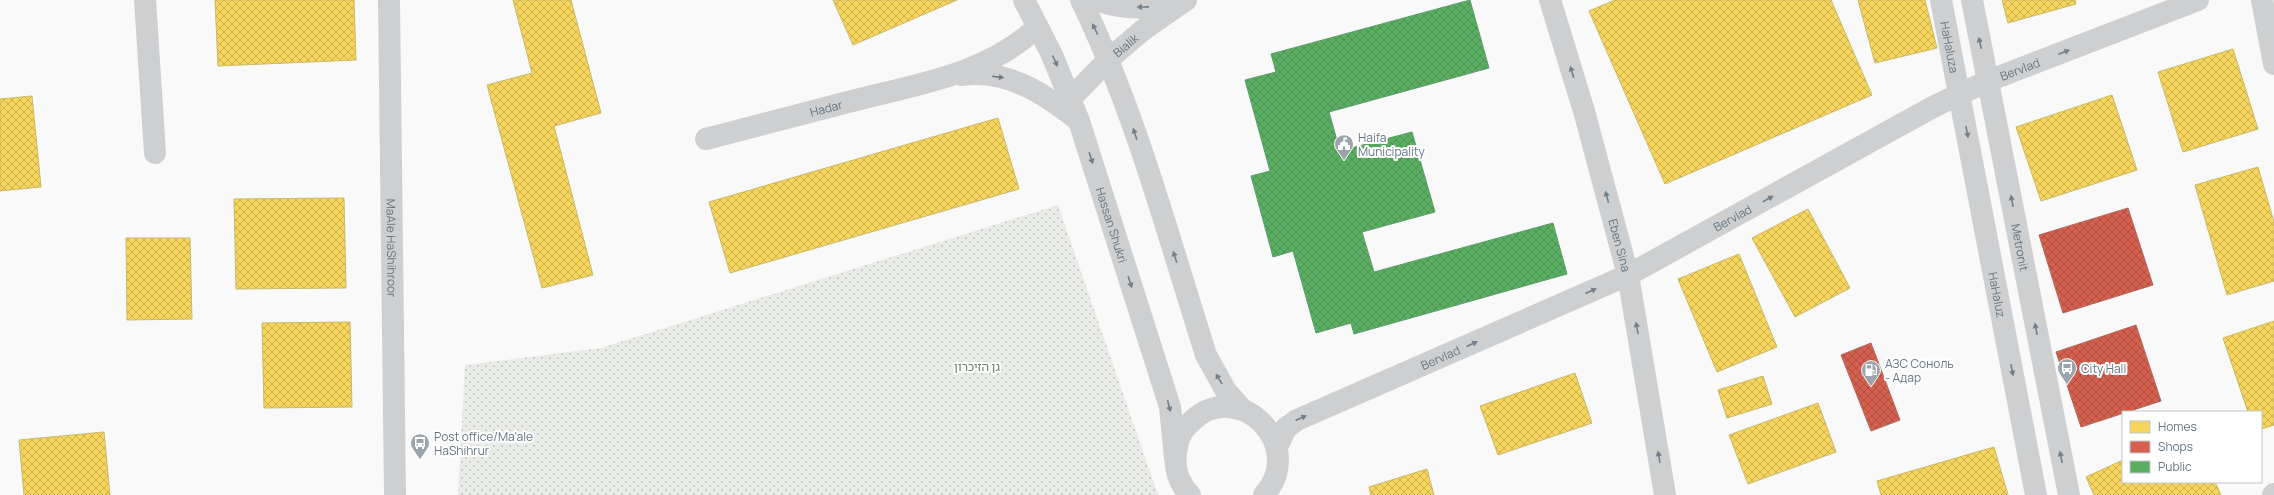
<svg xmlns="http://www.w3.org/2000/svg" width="2274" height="495" viewBox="0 0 2274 495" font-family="Manrope,'Noto Sans Hebrew',sans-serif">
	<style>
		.park { fill: url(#park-dots) }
		.homes { fill: url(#homes-cross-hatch); stroke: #cab868 }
		.shops { fill: url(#shops-cross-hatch); stroke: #b4675d }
		.public { fill: url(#public-cross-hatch); stroke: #5d9d6b }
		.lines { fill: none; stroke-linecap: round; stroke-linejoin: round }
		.minor { stroke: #cecfd0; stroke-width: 22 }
		.oneway { fill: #707f8b }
		.labels { text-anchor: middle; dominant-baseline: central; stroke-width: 4; stroke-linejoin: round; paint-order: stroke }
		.street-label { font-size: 12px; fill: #657683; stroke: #fff }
		.poi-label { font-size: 12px; fill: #657683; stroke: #fff; text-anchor: start }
		.park-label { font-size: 12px; fill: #687a64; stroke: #fff }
	</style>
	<defs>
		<pattern id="park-dots" width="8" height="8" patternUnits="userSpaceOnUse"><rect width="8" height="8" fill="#e8ebe6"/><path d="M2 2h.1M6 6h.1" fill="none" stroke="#c0c3c0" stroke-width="1.8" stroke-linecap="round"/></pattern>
		<pattern id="homes-cross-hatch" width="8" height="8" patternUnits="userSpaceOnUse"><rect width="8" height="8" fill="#f6d55c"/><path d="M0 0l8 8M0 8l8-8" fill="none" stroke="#cbb151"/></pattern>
		<pattern id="shops-cross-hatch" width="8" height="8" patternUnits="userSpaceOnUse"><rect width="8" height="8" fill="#d6604d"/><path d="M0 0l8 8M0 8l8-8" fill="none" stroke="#a85144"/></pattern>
		<pattern id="public-cross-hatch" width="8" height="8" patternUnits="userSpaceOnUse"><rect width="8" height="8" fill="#5aae61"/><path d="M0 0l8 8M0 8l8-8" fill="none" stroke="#4e9255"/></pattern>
	</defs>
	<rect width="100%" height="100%" fill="#f9f9f9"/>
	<path class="park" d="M1058 205 1158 495H458L465 365 601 348Z"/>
	<g class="homes">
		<path d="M215 0H354L356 60 218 66Z"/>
		<path d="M513 0H571L601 113 554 126 593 275 542 288 487 85 532 73Z"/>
		<path d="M833 0H957L853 45Z"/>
		<path d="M1615 0H1831L1872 95 1665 184 1589 11Z"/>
		<path d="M1858 0H1925L1937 48 1875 63Z"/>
		<path d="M2002 0H2075L2076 4 2008 23Z"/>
		<path d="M2233 49 2258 129 2183 152 2158 72Z"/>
		<path d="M2112 95 2137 170 2041 201 2016 127Z"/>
		<path d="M32 96 41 187 0 191V99Z"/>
		<path d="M998 118 1019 189 730 273 709 202Z"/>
		<path d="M2258 167 2274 222V281L2227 295 2195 185Z"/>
		<path d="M344 198 346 288 236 289 234 199Z"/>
		<path d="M1808 209 1850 288 1795 317 1752 238Z"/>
		<path d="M126 238H190L192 319 127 320Z"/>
		<path d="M1739 254 1777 347 1717 372 1678 279Z"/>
		<path d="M2274 321V425L2261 429V412H2248L2223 338Z"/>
		<path d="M350 322 352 407 264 408 262 323Z"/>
		<path d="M1575 373 1592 423 1498 455 1480 406Z"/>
		<path d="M1763 376 1772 404 1727 418 1718 390Z"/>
		<path d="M1818 403 1836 452 1748 484 1729 435Z"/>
		<path d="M104 432 110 495H24L19 440Z"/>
		<path d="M1994 447 2008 495H1881L1877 481Z"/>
		<path d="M2123 460V482H2215L2221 495H2094L2086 477Z"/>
		<path d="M1427 469 1434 495H1371L1369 487Z"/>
	</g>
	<g class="shops">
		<path d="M2128 208 2153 285 2063 313 2039 235Z"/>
		<path d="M2136 325 2161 401 2081 427 2056 352Z"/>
		<path d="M1871 343 1900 420 1871 431 1841 355Z"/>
	</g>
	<path class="public" d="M1470 0 1489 68 1329 112 1340 151 1412 132 1435 212 1362 232 1374 272 1553 223 1567 274 1354 334 1351 323 1316 333 1293 251 1273 257 1251 176 1270 171 1245 80 1276 72 1271 54Z"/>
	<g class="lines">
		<g class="minor">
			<path d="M145 0 155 153"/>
			<path id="s1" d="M389 0 395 495"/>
			<path id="s2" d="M1024 0 1052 55 1079 121 1170 407 1175 458"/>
			<path d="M1081 0C1136 113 1168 236 1206 355L1226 391 1243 410"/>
			<path d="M1097 0C1122 10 1152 10 1178 1"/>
			<path id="s3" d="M1550 0 1584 111 1628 275 1665 495"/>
			<path id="s4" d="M1941 0 2036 495"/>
			<path id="s5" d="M1972 0 2069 495"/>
			<path d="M2262 0 2274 64"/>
			<path d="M962 75C1008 69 1045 94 1079 121"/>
			<path id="s6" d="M1071 98 1109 59 1143 30 1186 0"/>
			<path id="s7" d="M706 139C756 126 806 113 856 100 919 84 990 73 1037 27"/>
			<path id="s8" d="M1277 447 1286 428 1297 420 1628 275 1933 107 1960 94 1988 81 2198 0"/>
			<path d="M1190 495C1177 481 1173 466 1177 447 1178 437 1184 428 1192 421 1238 377 1308 445 1264 495"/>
			<path d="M2273 495 2274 494"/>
		</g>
	</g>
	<defs><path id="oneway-solid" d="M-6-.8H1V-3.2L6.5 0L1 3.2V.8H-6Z"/></defs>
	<g class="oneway">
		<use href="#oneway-solid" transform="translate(1143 7) rotate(179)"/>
		<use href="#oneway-solid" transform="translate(1095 29) rotate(-116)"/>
		<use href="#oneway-solid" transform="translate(1980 43) rotate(-102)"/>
		<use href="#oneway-solid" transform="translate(2064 52) rotate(-21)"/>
		<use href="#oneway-solid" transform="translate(1055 61) rotate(66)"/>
		<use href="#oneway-solid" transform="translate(1572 72) rotate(-107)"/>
		<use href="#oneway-solid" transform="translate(998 77) rotate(7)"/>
		<use href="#oneway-solid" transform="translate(1967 132) rotate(79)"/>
		<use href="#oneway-solid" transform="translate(1135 134) rotate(-108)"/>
		<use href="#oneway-solid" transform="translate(1091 158) rotate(72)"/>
		<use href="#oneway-solid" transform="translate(1607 197) rotate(-105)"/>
		<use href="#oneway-solid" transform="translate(1768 199) rotate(-29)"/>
		<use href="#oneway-solid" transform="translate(2012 201) rotate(-101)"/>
		<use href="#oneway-solid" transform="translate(1175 257) rotate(-108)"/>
		<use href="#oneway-solid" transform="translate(1130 282) rotate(72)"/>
		<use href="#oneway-solid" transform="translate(1591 291) rotate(-24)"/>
		<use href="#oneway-solid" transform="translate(1637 328) rotate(-100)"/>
		<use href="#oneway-solid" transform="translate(2036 329) rotate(-101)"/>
		<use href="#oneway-solid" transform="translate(1472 344) rotate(-24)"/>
		<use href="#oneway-solid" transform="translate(2012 370) rotate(79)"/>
		<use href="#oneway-solid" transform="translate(1219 379) rotate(-121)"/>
		<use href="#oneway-solid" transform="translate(1169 406) rotate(76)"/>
		<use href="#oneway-solid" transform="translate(1301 418) rotate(-24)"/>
		<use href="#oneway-solid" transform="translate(1659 457) rotate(-100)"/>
		<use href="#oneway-solid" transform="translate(2061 457) rotate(-101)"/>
	</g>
	<defs>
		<g id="civic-pin" transform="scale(1)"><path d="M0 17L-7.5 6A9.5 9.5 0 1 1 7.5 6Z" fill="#99a4ac" stroke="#fff"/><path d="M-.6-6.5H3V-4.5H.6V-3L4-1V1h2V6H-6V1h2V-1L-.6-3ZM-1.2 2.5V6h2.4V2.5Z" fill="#fff"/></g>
		<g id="bus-pin" transform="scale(1)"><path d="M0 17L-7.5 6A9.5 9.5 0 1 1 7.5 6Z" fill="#99a4ac" stroke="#fff"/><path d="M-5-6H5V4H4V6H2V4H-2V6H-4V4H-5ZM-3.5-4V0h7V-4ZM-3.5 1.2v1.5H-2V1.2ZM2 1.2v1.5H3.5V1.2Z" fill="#fff"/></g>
		<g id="fuel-pin" transform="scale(1)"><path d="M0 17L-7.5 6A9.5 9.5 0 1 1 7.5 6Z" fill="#99a4ac" stroke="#fff"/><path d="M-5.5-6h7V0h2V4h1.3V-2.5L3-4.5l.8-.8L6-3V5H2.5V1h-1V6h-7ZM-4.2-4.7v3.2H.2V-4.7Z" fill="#fff"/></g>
	</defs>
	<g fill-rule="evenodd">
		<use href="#civic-pin" x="1344" y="144"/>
		<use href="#bus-pin" x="2067" y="368"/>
		<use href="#fuel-pin" x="1871" y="370"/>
		<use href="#bus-pin" x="420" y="443"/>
	</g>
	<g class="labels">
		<g class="street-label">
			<text stroke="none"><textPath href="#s6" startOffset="76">Bialik</textPath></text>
			<text stroke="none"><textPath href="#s4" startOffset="48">HaHaluza</textPath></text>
			<text stroke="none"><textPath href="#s8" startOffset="839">Bervlad</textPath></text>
			<text stroke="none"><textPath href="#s7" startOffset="124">Hadar</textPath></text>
			<text stroke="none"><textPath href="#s8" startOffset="515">Bervlad</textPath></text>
			<text stroke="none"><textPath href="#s2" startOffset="242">Hassan Shukri</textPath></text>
			<text stroke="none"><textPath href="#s3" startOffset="255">Eben Sina</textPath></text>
			<text stroke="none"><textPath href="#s1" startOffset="248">MaAle HaShihroor</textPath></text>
			<text stroke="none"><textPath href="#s5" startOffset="252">Metronit</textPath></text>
			<text stroke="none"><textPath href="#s4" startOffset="300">HaHaluz</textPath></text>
			<text stroke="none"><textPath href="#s8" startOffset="191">Bervlad</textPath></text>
		</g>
		<g class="poi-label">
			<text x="1358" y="137">Haifa<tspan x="1358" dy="14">Municipality</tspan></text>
			<text x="1885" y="363">АЗС Соноль<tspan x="1885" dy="14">- Адар</tspan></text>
			<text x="2081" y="368">City Hall</text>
			<text x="434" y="436">Post office/Ma'ale<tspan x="434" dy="14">HaShihrur</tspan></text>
		</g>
		<g class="park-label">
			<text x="977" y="366">גן הזיכרון</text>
		</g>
	</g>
	<rect x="2122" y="411" width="140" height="72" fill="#ffffff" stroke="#c1c8cd"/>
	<rect x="2130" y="421" width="20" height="12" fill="#f6d55c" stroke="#c1c8cd"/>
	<text x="2158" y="431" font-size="12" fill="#657683">Homes</text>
	<rect x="2130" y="441" width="20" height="12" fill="#d6604d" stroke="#c1c8cd"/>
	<text x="2158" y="451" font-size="12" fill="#657683">Shops</text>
	<rect x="2130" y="461" width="20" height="12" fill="#5aae61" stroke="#c1c8cd"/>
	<text x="2158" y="471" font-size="12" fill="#657683">Public</text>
</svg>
